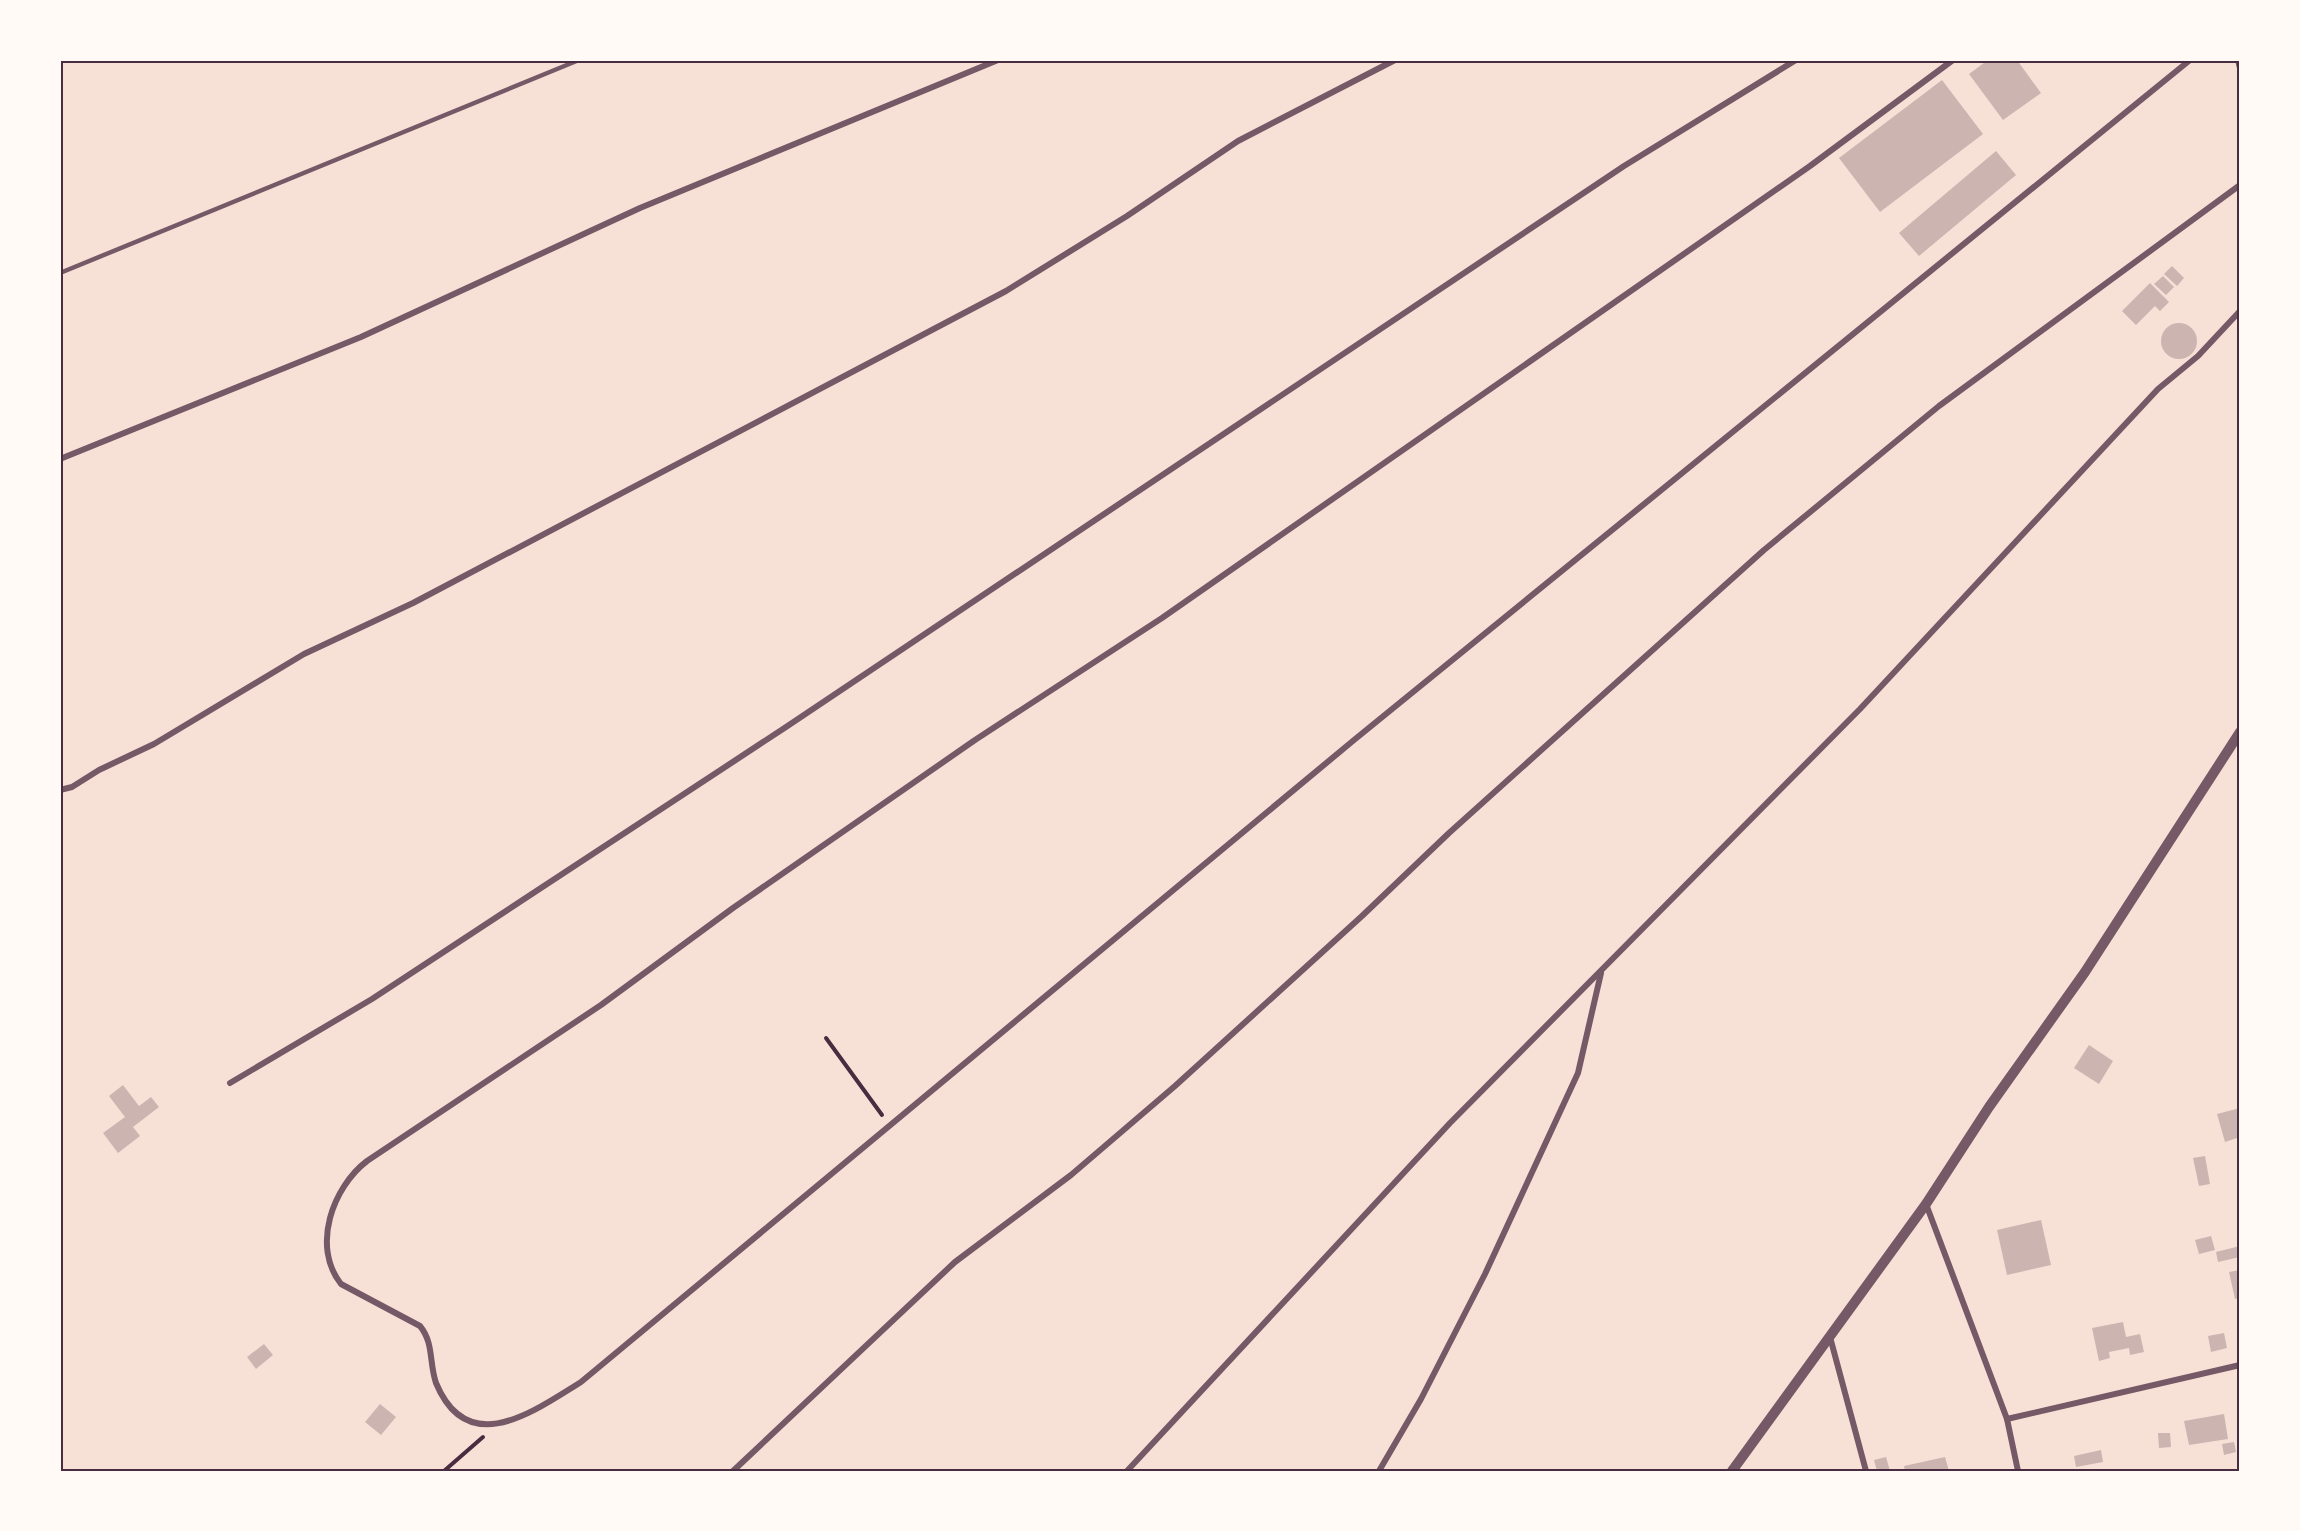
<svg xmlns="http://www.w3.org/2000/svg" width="2300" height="1531" viewBox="0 0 2300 1531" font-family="Lato,sans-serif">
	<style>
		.building { fill: #ccb4b1 }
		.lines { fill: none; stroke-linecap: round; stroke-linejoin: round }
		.path { stroke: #4a2c40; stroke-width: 4 }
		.service { stroke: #755966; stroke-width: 4.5 }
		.minor { stroke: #755966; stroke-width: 6 }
		.tertiary { stroke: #755966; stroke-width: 10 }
		.neatline { fill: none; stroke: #4a2c40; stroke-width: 2 }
	</style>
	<rect width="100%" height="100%" fill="#f7e1d7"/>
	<g class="building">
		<path d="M1988 60H2017L2041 93 2003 120 1969 74Z"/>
		<path d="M1942 80 1983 134 1880 212 1839 158Z"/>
		<path d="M1996 151 2016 175 1919 256 1899 233Z"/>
		<path d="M2172 266 2184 278 2177 286 2164 274Z"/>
		<path d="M2163 276 2174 287 2166 295 2154 284Z"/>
		<path d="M2150 283 2169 302 2160 311 2155 306 2136 325 2122 311Z"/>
		<circle cx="2179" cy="341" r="18"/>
		<path d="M2089 1045 2113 1061 2099 1084 2074 1068Z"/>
		<path d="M123 1085 139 1106 151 1097 159 1107 133 1127 140 1136 118 1153 103 1133 125 1117 109 1096Z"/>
		<path d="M2240 1108V1137L2225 1142 2217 1114Z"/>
		<path d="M2205 1156 2210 1184 2199 1186 2193 1158Z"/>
		<path d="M2041 1220 2051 1265 2007 1275 1997 1230Z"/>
		<path d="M2211 1236 2215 1250 2199 1254 2195 1240Z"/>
		<path d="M2240 1246V1257L2218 1262 2216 1252Z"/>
		<path d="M2240 1270V1298L2235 1299 2229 1272Z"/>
		<path d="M2123 1322 2126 1337 2140 1334 2144 1352 2130 1355 2129 1348 2109 1352 2110 1358 2099 1361 2092 1328Z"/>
		<path d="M2224 1333 2227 1348 2211 1352 2208 1336Z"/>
		<path d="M264 1344 273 1355 256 1369 247 1357Z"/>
		<path d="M380 1404 396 1417 381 1435 365 1422Z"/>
		<path d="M2224 1414 2228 1439 2189 1445 2184 1421Z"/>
		<path d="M2158 1433H2170L2171 1447 2159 1448Z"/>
		<path d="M2234 1442 2236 1452 2224 1455 2222 1444Z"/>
		<path d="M2101 1450 2103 1462 2076 1467 2074 1456Z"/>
		<path d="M1886 1457 1890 1471H1877L1874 1460Z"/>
		<path d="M1945 1457 1949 1471H1905L1904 1466Z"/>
	</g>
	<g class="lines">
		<g class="path">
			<path d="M826 1038 882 1115"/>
			<path d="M444 1471 483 1437"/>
		</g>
		<path class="service" d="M60 273 579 60"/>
		<g class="minor">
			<path d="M1953 60 1810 166 1162 618 975 740 733 908 601 1005 367 1161C333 1187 311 1246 341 1284L420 1326C434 1343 429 1363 436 1383 468 1460 534 1411 581 1382L1354 740 2190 60"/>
			<path d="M2238 60 2240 68"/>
			<path d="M60 459 361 337 640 208 998 60"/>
			<path d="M60 790 72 787 99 770 154 744 304 654 413 603 1006 291 1127 216 1238 141 1395 60"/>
			<path d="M230 1083 372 999 786 727 1624 166 1796 60"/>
			<path d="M1926 1204 2007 1419 2018 1471"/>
			<path d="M1830 1337 1866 1471"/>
			<path d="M2007 1419 2240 1365"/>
			<path d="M733 1471 955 1262 1071 1175 1175 1086 1362 916 1449 833 1764 550 1939 406 2240 185"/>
			<path d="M1127 1471 1450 1123 1860 709 2158 389 2198 356 2240 311"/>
			<path d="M1379 1471 1421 1399 1485 1274 1578 1073 1601 973"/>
		</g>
		<path class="tertiary" d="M1732 1471 1926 1204 1989 1107 2085 972 2240 732"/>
	</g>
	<rect width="2300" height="1531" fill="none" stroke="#fffaf5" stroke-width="123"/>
	<rect x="62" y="62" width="2176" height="1408" class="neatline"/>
</svg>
